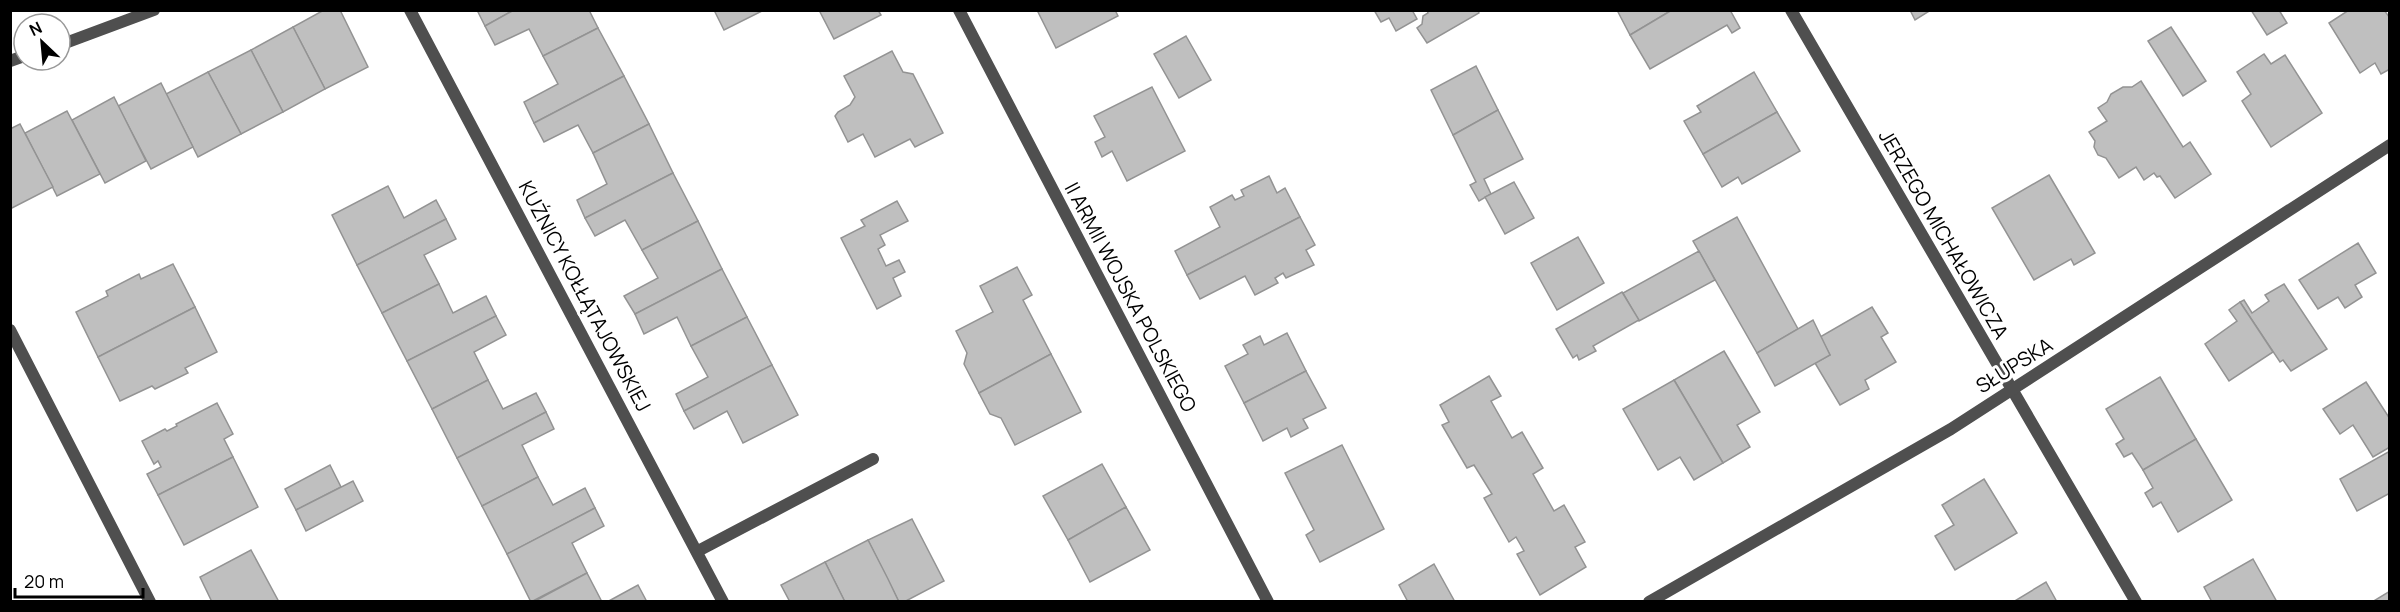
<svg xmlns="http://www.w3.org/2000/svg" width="2400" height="612" viewBox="0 0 2400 612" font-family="Manrope,sans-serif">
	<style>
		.building { fill: #bfbfbf; stroke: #939393; stroke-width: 1.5 }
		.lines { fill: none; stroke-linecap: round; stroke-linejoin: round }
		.lane { stroke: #4f4f4f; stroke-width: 12 }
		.street { stroke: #4f4f4f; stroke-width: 12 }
		.labels { text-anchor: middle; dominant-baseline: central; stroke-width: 6; stroke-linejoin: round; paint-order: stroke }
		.street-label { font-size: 20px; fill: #000; stroke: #fff }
	</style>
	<rect width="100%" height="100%" fill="#fff"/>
	<g class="building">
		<path d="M324 10H340L368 67 325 89 293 27Z"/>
		<path d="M477 10H514L485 26Z"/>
		<path d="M514 10H589L598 28 543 56 529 29 495 45 485 26Z"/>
		<path d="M714 10H762V11L724 30Z"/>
		<path d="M819 10H878L881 15 834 39Z"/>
		<path d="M1037 10H1115L1118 16 1056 48Z"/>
		<path d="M1374 10H1412L1417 19 1396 31 1389 18 1381 22Z"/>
		<path d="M1427 10H1478L1479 13 1427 43 1417 28 1422 24 1423 16 1428 13Z"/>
		<path d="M1617 10H1672L1630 35Z"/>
		<path d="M1672 10H1730L1740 28 1732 33 1727 25 1650 69 1630 35Z"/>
		<path d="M1910 10H1931L1915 20Z"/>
		<path d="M2251 10H2279L2287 23 2267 35Z"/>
		<path d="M2349 10H2384L2390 18V69L2381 74 2375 63 2360 73 2329 23Z"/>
		<path d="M293 27 325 89 283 112 251 50Z"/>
		<path d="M2171 27 2206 81 2183 96 2148 41Z"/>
		<path d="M598 28 624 76 534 123 524 102 558 84 543 56Z"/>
		<path d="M1186 36 1211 80 1179 98 1154 54Z"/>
		<path d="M251 50 283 112 241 134 208 72Z"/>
		<path d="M892 51 903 72 913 74 943 133 915 147 910 139 875 157 863 134 848 142 835 116 838 112 850 105 855 97 844 76Z"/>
		<path d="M2264 54 2271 64 2285 55 2322 113 2271 147 2242 101 2251 94 2237 72Z"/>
		<path d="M1476 66 1498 110 1453 135 1431 90Z"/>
		<path d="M208 72 241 134 198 157 166 94Z"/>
		<path d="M1754 72 1777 112 1703 154 1684 121 1701 112 1697 106Z"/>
		<path d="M624 76 649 124 593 153 578 125 544 142 534 123Z"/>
		<path d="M2141 81 2183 147 2190 142 2211 174 2175 198 2160 176 2157 177 2154 173 2144 180 2136 167 2119 178 2106 158 2098 155 2094 147 2095 141 2089 132 2107 121 2098 108 2107 102 2111 94 2123 87H2132Z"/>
		<path d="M161 83 193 147 151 169 118 106Z"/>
		<path d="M1152 87 1185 151 1127 181 1112 151 1102 157 1095 142 1105 137 1094 116Z"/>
		<path d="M114 97 146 161 105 183 72 120Z"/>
		<path d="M1498 110 1523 159 1484 179 1491 194 1479 201 1470 185 1476 182 1453 135Z"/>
		<path d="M67 111 100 174 57 196 25 133Z"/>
		<path d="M1777 112 1800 151 1742 184 1738 177 1722 187 1703 154Z"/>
		<path d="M20 124 53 187 10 209V129Z"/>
		<path d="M649 124 673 173 585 218 577 200 607 184 593 153Z"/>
		<path d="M673 173 698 221 642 250 625 220 595 236 585 218Z"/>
		<path d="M2049 175 2095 253 2074 265 2071 259 2034 280 1992 208Z"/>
		<path d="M1269 176 1277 193 1285 188 1300 217 1187 275 1175 251 1220 227 1210 207 1232 195 1235 200 1244 196 1241 190Z"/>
		<path d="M1514 182 1534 218 1505 234 1485 197Z"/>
		<path d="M388 186 404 218 436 200 446 219 357 265 332 215Z"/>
		<path d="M897 201 908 221 880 235 885 245 878 249 886 266 899 260 905 272 893 278 901 296 877 309 841 238 865 226 861 220Z"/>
		<path d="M1300 217 1315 245 1306 250 1314 265 1286 278 1283 273 1275 278 1278 283 1255 295 1245 276 1200 299 1187 275Z"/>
		<path d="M1737 217 1798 329 1757 353 1693 241Z"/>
		<path d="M446 219 456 239 424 255 439 284 382 313 357 265Z"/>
		<path d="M698 221 722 269 635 314 624 296 658 278 642 250Z"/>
		<path d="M1578 237 1604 283 1557 310 1531 263Z"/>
		<path d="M2358 243 2376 273 2355 285 2362 297 2345 308 2338 297 2318 309 2299 280Z"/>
		<path d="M1699 251 1715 280 1639 321 1623 293Z"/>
		<path d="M173 264 195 307 98 357 76 312 108 296 106 291 139 274 141 279Z"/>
		<path d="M1017 267 1032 295 1023 300 1051 354 979 393 964 364 967 353 956 331 993 312 980 286Z"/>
		<path d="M722 269 747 317 691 346 677 317 644 334 635 314Z"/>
		<path d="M439 284 453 313 486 296 496 316 407 361 382 313Z"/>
		<path d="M2284 284 2327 349 2291 371 2283 360 2280 362 2240 302 2244 300 2252 313 2269 301 2265 295Z"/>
		<path d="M1622 292 1639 320 1593 346 1596 351 1579 360 1577 355 1573 358 1556 329Z"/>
		<path d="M2240 302 2273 352 2229 381 2205 344 2237 321 2229 310Z"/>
		<path d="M195 307 217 352 185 368 188 373 155 389 152 386 120 401 98 357Z"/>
		<path d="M1872 307 1888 333 1881 337 1896 362 1865 380 1869 389 1840 405 1815 363 1830 355 1820 337Z"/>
		<path d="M496 316 506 335 474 352 488 380 432 409 407 361Z"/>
		<path d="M747 317 772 365 684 411 676 394 708 377 691 346Z"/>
		<path d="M1813 320 1830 355 1775 386 1757 353Z"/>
		<path d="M1287 333 1306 371 1244 403 1225 366 1248 354 1243 345 1260 336 1264 345Z"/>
		<path d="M1724 351 1760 412 1737 425 1750 447 1723 463 1674 380Z"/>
		<path d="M1051 354 1081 412 1015 445 1001 418 990 414 979 393Z"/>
		<path d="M772 365 798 415 743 443 727 411 694 429 684 411Z"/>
		<path d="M1306 371 1326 408 1303 419 1308 428 1291 437 1287 428 1263 441 1244 403Z"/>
		<path d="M1489 376 1501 396 1491 401 1512 438 1522 432 1543 468 1533 474 1554 511 1564 505 1585 542 1575 547 1586 567 1540 595 1517 554 1524 551 1516 537 1509 542 1484 498 1492 494 1474 465 1467 468 1442 425 1449 422 1440 405Z"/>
		<path d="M2160 377 2196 439 2143 470 2132 453 2124 457 2116 444 2124 439 2106 409Z"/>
		<path d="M488 380 503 409 536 393 546 412 457 458 432 409Z"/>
		<path d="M1674 380 1723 463 1694 480 1680 457 1658 470 1623 409Z"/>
		<path d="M2366 382 2390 419V447L2373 457 2353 425 2340 434 2323 409Z"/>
		<path d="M217 403 233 434 224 439 233 457 158 495 147 474 161 467 158 461 154 464 142 441 165 429 167 431 177 426 176 424Z"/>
		<path d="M546 412 554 429 522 445 538 477 482 506 457 458Z"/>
		<path d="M2196 439 2232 500 2178 532 2161 502 2153 507 2145 493 2153 488 2143 470Z"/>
		<path d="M1342 445 1384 529 1320 562 1306 535 1314 530 1285 473Z"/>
		<path d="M2390 451V493L2357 511 2340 479Z"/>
		<path d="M233 457 258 507 184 545 158 495Z"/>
		<path d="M1102 464 1126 507 1068 540 1043 496Z"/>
		<path d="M330 465 341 487 296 510 285 489Z"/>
		<path d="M538 477 553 505 585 488 595 508 507 554 482 506Z"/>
		<path d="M1984 479 2017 533 1955 570 1935 536 1954 525 1942 505Z"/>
		<path d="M353 481 363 501 306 531 296 510Z"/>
		<path d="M1126 507 1150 550 1090 582 1068 540Z"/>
		<path d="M595 508 604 526 572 543 587 573 531 602 507 554Z"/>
		<path d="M912 519 944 581 904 602H899L868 540Z"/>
		<path d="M868 540 888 579 899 602H845L825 562Z"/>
		<path d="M251 550 279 602H212L200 577Z"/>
		<path d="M2253 559 2277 602H2212L2204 587Z"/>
		<path d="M825 562 845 602H790L781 585Z"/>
		<path d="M1434 564 1455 602H1408L1399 585Z"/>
		<path d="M587 573 602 602H533Z"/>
		<path d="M2046 582 2057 602H2013Z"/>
		<path d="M638 585 647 602H607Z"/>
		<path d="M2390 591V602H2372Z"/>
	</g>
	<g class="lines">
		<path class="lane" d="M698 551 873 459"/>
		<g class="street">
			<path d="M410 10 723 602"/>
			<path d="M959 10 1268 602"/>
			<path d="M1791 10 2136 602"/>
			<path d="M60 45 154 10"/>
			<path d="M10 61 24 56"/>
			<path d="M10 330 150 602"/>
			<path d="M1649 602 1951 429 2390 145"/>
		</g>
	</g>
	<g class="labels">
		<g class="street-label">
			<text transform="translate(1944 234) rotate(60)">JERZEGO MICHAŁOWICZA</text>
			<text transform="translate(585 296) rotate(62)">KUŹNICY KOŁŁĄTAJOWSKIEJ</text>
			<text transform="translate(1131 297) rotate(62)">II ARMII WOJSKA POLSKIEGO</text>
			<text transform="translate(2014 365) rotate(-32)">SŁUPSKA</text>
		</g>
	</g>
	<rect width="2400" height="612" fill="none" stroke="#000000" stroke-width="24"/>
	<g transform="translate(42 42) rotate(334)"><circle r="28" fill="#ffffff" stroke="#999999" stroke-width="1.5"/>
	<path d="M0-4.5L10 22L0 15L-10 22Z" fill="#000000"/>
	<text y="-9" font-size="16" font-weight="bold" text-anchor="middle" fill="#000000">N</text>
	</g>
	<path d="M15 588v9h128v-9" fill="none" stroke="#000000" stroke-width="3"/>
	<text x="24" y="588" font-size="18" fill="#000000" stroke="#ffffff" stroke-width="4.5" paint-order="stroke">20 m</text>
</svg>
